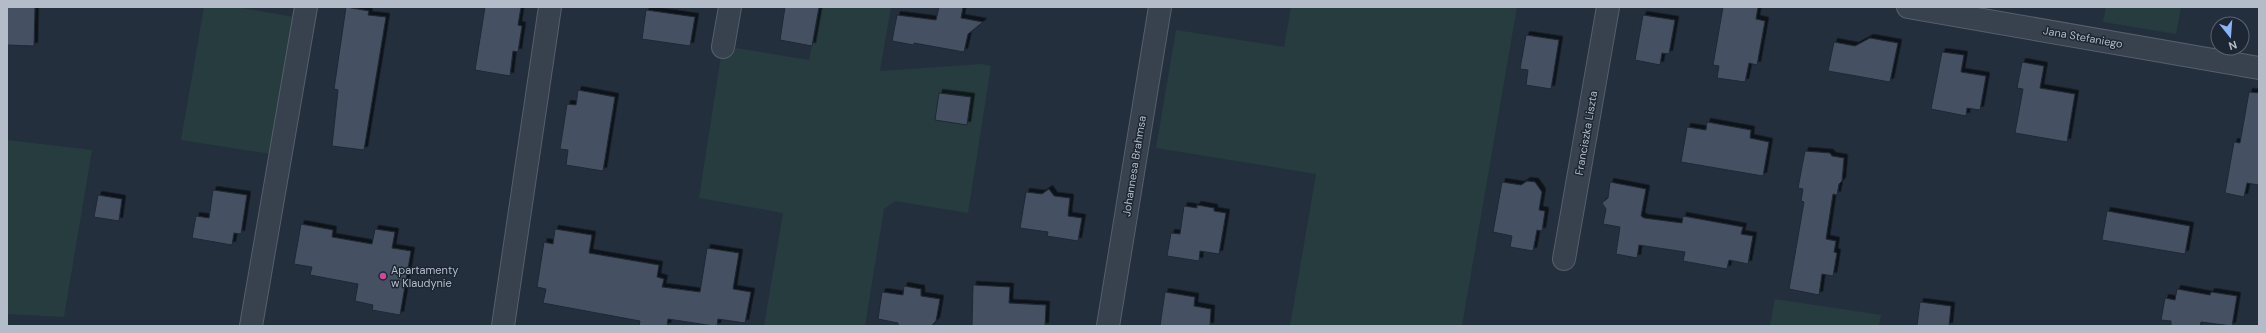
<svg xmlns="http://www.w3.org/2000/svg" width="2266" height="333" viewBox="0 0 2266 333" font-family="'DM Sans',sans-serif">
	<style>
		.green { fill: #263c3f }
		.building { fill: #455162; stroke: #1f2835; filter: url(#shadow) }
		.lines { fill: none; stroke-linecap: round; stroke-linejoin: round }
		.minor-casing { stroke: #565f6c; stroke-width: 24 }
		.minor { stroke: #38414e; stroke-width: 22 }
		.hotel-dot { fill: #d1479c; stroke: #1d2633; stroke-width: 1.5 }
		.labels { text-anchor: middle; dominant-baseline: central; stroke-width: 3; stroke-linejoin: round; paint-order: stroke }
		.street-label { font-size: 11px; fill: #b4bcc9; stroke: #1d2633 }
		.poi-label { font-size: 11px; fill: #b4bcc9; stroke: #1d2633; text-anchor: start }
	</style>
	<defs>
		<filter id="shadow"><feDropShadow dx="3.5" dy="-3.5" stdDeviation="0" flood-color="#0009"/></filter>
	</defs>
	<rect width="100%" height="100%" fill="#242f3e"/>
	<g class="green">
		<path d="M204 7H236L294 17 271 154 181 140Z"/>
		<path d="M819 7H891L880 71 982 64 991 66 968 213 895 201 884 209 865 326H764L783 213 699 198 721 56 729 57 736 48 809 60Z"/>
		<path d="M1291 7H1517L1462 326H1290L1316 174 1156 148 1176 30 1284 47Z"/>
		<path d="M2106 7H2181L2176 34 2103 22Z"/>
		<path d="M7 140 92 150 64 317 7 314Z"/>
		<path d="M1775 299 1881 315 1879 326H1770Z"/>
	</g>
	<g class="building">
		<path d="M7 7H35L34 46 7 45Z"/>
		<path d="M346 7 369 11 368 15 386 17 364 150 332 146 338 90 334 89Z"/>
		<path d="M485 7H521L518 25 522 26 518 52 513 51 510 76 475 70Z"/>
		<path d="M785 7H819L812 46 780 40Z"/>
		<path d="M939 7H963L961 18 983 22 968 34 964 52 914 43V45L892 41 897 15 936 20Z"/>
		<path d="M1723 7H1758L1756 19 1765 21 1757 65 1749 63 1745 82 1717 78 1719 66 1713 65Z"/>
		<path d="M646 10 695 17 690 46 642 39Z"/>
		<path d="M1643 15 1675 20 1669 54 1662 53 1660 65 1635 60Z"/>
		<path d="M1526 35 1559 40 1551 89 1526 85 1528 70 1520 69Z"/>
		<path d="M1870 38 1898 43 1890 82 1828 71 1834 42 1855 46Z"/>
		<path d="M1942 52 1964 55 1961 72 1986 76 1980 110 1967 108 1966 116 1931 109Z"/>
		<path d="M2022 62 2044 66 2040 88 2075 94 2067 142 2015 133 2023 89 2017 88Z"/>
		<path d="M578 90 615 97 603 171 566 165 568 150 560 149 567 104 576 105Z"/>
		<path d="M2249 92 2259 93V185L2247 183 2244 197 2225 193 2234 142 2240 143Z"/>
		<path d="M939 93 971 97 967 125 935 120Z"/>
		<path d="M1707 122 1751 130 1750 138 1769 142 1763 176 1681 162 1687 127 1706 130Z"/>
		<path d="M1805 151 1830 153 1832 156 1844 158 1842 181 1839 184 1837 195 1833 194 1826 239 1836 241 1834 252 1837 253 1833 276 1822 274 1819 295 1789 289 1804 202 1801 201 1803 189 1798 188Z"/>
		<path d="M1527 181 1535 182 1542 192 1539 210 1545 211 1542 231 1537 230 1533 251 1510 247 1512 236 1493 232 1502 182 1521 185Z"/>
		<path d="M1610 182 1646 189 1641 216 1644 218 1682 223 1683 216 1743 227 1741 234 1753 236 1748 264 1729 260 1727 269 1683 261 1685 252 1639 245 1637 258 1616 254 1620 227 1603 224 1606 209 1602 203 1608 198Z"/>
		<path d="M1049 189 1054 196 1070 198 1068 216 1082 218 1078 241 1047 236 1048 232 1020 228 1026 192 1042 194Z"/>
		<path d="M213 190 247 195 241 234 234 233 232 245 192 238 196 216 209 218Z"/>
		<path d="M98 195 122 199 119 221 94 217Z"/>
		<path d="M1197 205 1214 208V211L1226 213 1219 254 1200 251 1199 261 1167 256 1171 233 1180 234 1184 206 1197 208Z"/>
		<path d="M2107 211 2190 226 2185 254 2102 240Z"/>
		<path d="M301 224 333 230 332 237 372 244 375 229 395 232 392 248 411 251 400 315 372 310 373 305 355 301 358 284 310 275 312 267 294 264Z"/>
		<path d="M555 229 592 235 589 253 659 265 657 277 664 279 662 287 700 292 707 248 739 253 733 289 751 292 745 323 718 319 717 326H714L668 319 667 326H639L640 321 543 303 546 289 537 287 544 242 553 244Z"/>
		<path d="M973 285 1010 287 1009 303 1046 305 1045 326H972Z"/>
		<path d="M904 286 921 289V296L940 299 936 321 931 326H898V323L878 319 882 292 903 295Z"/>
		<path d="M2177 289 2210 295 2211 292 2237 296 2232 326 2201 322 2200 326H2171V321L2161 320 2165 298 2175 300Z"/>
		<path d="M1165 292 1195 297 1194 306 1211 309 1210 326H1160Z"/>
		<path d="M1920 302 1951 306 1949 326H1917Z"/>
	</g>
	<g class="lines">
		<g class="minor-casing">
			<g id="minor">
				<path d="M1908 7 2259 68"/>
				<path d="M723 47 730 7"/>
				<path d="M1564 259 1608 7"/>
				<path d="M251 326 306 7"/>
				<path d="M503 326 550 7"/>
				<path d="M1108 326 1160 7"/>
			</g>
		</g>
		<use href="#minor" class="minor"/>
	</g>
	<circle class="hotel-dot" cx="383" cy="276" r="4"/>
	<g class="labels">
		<g class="street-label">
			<text transform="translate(2083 37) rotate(10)">Jana Stefaniego</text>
			<text transform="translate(1586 133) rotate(-80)">Franciszka Liszta</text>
			<text transform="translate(1134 166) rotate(-81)">Johannesa Brahmsa</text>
		</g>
		<g class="poi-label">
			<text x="391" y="270">Apartamenty<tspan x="391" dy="13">w Klaudynie</tspan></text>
		</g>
	</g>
	<rect width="2266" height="333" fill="none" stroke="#b4bcc9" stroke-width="16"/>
	<g transform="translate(2230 36) rotate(163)"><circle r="19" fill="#1d2633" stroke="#59626f"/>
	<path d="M0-3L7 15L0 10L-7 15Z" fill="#8ab4f8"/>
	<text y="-6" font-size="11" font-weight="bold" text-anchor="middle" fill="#b4bcc9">N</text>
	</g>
</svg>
